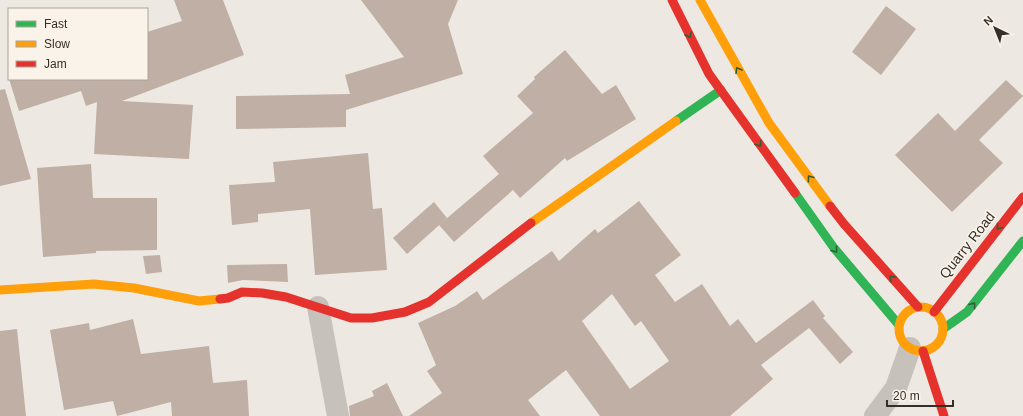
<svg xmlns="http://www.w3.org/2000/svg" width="1023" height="416" viewBox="0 0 1023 416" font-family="Helvetica,sans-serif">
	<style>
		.building { fill: #c0afa4; fill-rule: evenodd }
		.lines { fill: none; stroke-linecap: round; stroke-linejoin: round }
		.street { stroke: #c6c1bb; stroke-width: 22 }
		.fast { stroke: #30b455; stroke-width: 9 }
		.slow { stroke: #ff9f0a; stroke-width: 9 }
		.jam { stroke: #e5322d; stroke-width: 9 }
		.oneway { stroke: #355d38 }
		.labels { text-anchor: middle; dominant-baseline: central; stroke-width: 3; stroke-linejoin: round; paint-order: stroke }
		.street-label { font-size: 14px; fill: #372e29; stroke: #faf3e9 }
	</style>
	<rect width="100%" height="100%" fill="#ede9e2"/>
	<g class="building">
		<path d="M174 0H223L244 55 122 101 193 105 189 159 94 154 97 102 86 106 81 91 19 111 9 79H147V32L182 21Z"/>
		<path d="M361 0H458L448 24 463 74 346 110V127L236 129V96L350 94 345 75 404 57Z"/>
		<path d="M886 6 916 29 881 75 852 52Z"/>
		<path d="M565 50 602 94 616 85 636 119 567 161 565 158 520 198 513 190 454 242 439 225 499 174 483 156 533 113 517 96 535 79 534 77Z"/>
		<path d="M1006 80 1023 96 979 140 1003 163 952 212 895 155 938 113 955 131Z"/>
		<path d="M5 89 31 179 0 186V90Z"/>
		<path d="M368 153 373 209 382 208 387 270 315 275 310 209 258 214V222L232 225 229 185 275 182 273 162Z"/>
		<path d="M91 164 93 198H157V250L96 251V253L43 257 37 168Z"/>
		<path d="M639 201 681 255 655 275 675 302 702 284 730 326 738 319 756 343 813 300 825 316 823 318 853 352 840 364 809 328 761 365 773 379 730 416H600L566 370 528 400 540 416H409L442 393 427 371 436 365 418 323 455 306 477 291 483 300 552 251 559 261 595 229 598 233ZM612 294 635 326 641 321 669 361 630 389 582 321Z"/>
		<path d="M434 202 447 218 407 254 393 238Z"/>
		<path d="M160 255 162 272 146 274 143 256Z"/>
		<path d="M287 264 288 282 243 280 228 283 227 265Z"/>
		<path d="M133 319 141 354 209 346 213 383 247 380 249 416H172L171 402 117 416 113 401 64 410 50 330 89 323 90 330Z"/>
		<path d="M17 329 26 416H0V331Z"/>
		<path d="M387 383 403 416H350L349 406 374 396 372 391Z"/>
	</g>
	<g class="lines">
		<g class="street">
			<path d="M318 307 338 416"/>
			<path d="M875 416 896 388 910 348"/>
		</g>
		<g class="fast">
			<path d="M676 121 721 90"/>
			<path d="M795 193 834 248 899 325"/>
			<path d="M943 329 967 312 1023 241"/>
		</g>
		<g class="slow">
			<path d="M700 0 769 123 830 206"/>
			<path d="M531 223 676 121"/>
			<path d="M0 290 94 284 134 288 199 301 220 299"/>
			<circle cx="921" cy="329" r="22"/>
		</g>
		<g class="jam">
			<path d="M672 0 709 74 795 193"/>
			<path d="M830 206 844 224 918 307"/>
			<path d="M220 299 228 298 242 292 262 293 286 297 351 318H372L405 312 429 302 531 223"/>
			<path d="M934 312 1023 197"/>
			<path d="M923 351 944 416"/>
		</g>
	</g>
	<defs><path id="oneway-chevron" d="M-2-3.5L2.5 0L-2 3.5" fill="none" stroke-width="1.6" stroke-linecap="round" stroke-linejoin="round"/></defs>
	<g class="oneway">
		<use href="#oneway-chevron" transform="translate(689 35) rotate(64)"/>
		<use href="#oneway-chevron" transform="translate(738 70) rotate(-121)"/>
		<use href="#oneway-chevron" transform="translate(759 144) rotate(54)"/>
		<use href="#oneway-chevron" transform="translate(810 178) rotate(-127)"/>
		<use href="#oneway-chevron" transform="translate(999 227) rotate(128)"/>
		<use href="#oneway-chevron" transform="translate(835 250) rotate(52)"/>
		<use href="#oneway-chevron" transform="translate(892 278) rotate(-131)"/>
		<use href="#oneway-chevron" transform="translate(973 305) rotate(-52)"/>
	</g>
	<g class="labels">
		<g class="street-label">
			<text transform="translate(967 245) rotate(-52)">Quarry Road</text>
		</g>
	</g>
	<rect x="8" y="8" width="140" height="72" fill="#faf3e9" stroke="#aca49c"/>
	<rect x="16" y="21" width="20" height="6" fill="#30b455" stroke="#aca49c"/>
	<text x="44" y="28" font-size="12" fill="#372e29">Fast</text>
	<rect x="16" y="41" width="20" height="6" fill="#ff9f0a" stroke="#aca49c"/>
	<text x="44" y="48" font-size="12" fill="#372e29">Slow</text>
	<rect x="16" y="61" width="20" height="6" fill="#e5322d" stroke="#aca49c"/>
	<text x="44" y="68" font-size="12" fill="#372e29">Jam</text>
	<g transform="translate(995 28) rotate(317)" stroke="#faf3e9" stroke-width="3" paint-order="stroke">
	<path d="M0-3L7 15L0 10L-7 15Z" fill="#372e29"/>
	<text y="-6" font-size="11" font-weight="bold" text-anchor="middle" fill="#372e29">N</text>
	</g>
	<path d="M887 400v6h66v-6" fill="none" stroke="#372e29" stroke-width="2"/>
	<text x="893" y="400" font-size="12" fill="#372e29" stroke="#faf3e9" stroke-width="3" paint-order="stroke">20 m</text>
</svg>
